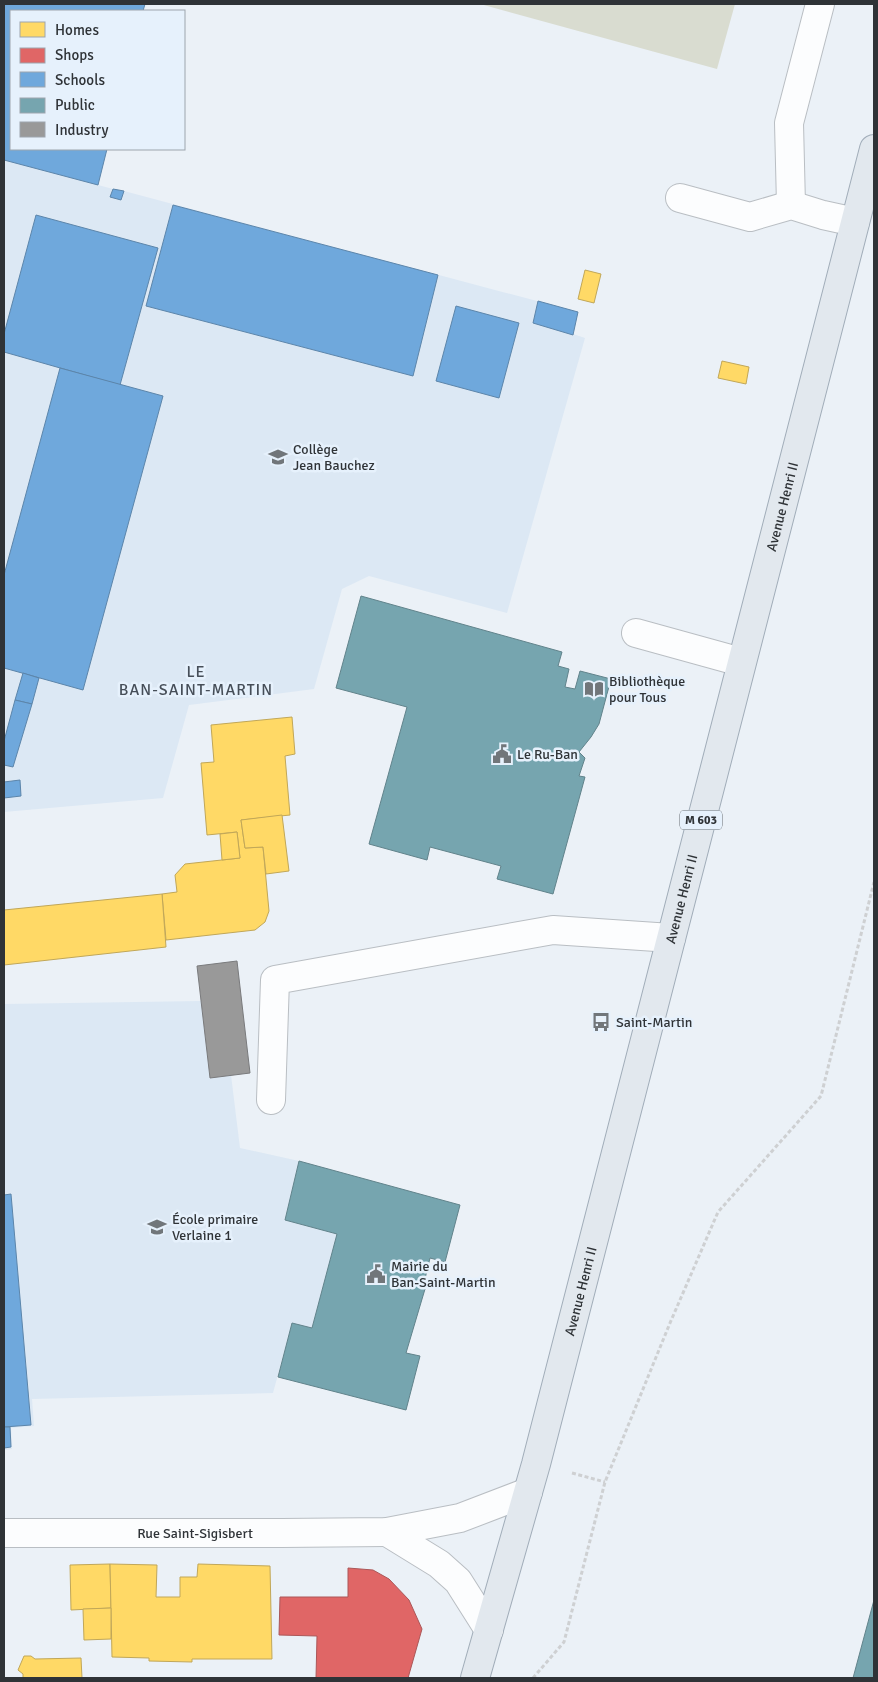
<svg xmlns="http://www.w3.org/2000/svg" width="878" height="1682" viewBox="0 0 878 1682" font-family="Signika,sans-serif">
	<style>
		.built { fill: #dce8f4 }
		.green { fill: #d9dcd0 }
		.homes { fill: #ffd966; stroke: #c1a758 }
		.shops { fill: #e06666; stroke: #ab5758 }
		.schools { fill: #6fa8dc; stroke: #5c85aa }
		.public { fill: #76a5af; stroke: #61838b }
		.industry { fill: #999; stroke: #797a7c }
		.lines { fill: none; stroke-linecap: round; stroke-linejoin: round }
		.minor-casing { stroke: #b9bec3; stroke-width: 30 }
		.major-casing { stroke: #a1adb9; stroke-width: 30 }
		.path { stroke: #ced0d2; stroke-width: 3; stroke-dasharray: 4 2.5; stroke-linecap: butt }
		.minor { stroke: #fcfdfe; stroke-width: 28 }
		.major { stroke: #e2e8ee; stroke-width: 28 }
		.labels { text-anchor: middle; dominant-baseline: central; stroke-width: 5; stroke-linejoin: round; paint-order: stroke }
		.shield { fill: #e6f1fc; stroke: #666c72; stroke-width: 1 }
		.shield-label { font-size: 12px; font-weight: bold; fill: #2f3337 }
		.poi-label { font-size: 14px; fill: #2f3337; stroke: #e6f1fc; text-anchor: start }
		.street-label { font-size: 14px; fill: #2f3337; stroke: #e6f1fc }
		.quarter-label { font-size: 16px; letter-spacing: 1px; fill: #464e58; stroke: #e6f1fc }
	</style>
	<rect width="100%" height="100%" fill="#ebf1f7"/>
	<g class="built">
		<path d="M4 160 113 189 111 197 121 200 124 191 578 312 573 334 585 338 507 613 369 576 342 589 314 689 189 705 163 798 4 812Z"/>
		<path d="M201 1001 210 1078 231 1075 240 1148 299 1161 285 1220 337 1234 312 1328 292 1323 273 1393 32 1399 34 1426 11 1428 12 1449 4 1450V1004Z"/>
	</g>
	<path class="green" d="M480 4H735L717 69Z"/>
	<g class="homes">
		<path d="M585 270 601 274 594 303 578 299Z"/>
		<path d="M722 361 749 367 746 384 718 378Z"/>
		<path d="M292 717 295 754 285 756 290 815 241 820 245 848 263 847 269 911 265 922 255 930 166 940 162 894 177 892 175 875 185 864 240 858 237 832 207 835 201 763 214 762 211 725Z"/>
		<path d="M282 815 289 871 266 874 263 847 245 848 241 820Z"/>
		<path d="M237 832 240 858 222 860 220 834Z"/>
		<path d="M162 894 166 947 4 965V910Z"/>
		<path d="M110 1564 111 1608 71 1610 70 1565Z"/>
		<path d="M110 1564 157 1565 156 1597H180V1577H197L198 1564 270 1566 272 1659H192V1662L149 1661V1658L112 1657Z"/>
		<path d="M111 1608V1639L84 1640 83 1609Z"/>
		<path d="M24 1656H31L35 1659 81 1658 82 1678H23V1674L18 1670Z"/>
	</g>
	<path class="shops" d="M348 1568 373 1570 389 1579 409 1600 422 1629 408 1678H316L317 1636 279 1635 280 1597H348Z"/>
	<g class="schools">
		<path d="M4 4H145L143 11H11V149H107L98 185 4 160Z"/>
		<path d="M113 189 124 191 121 200 110 197Z"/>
		<path d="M173 205 438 275 413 376 146 306Z"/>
		<path d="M36 215 158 248 120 385 4 352V334Z"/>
		<path d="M538 301 578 312 573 335 533 323Z"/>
		<path d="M456 306 519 323 499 398 436 381Z"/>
		<path d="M60 368 163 396 83 690 4 668V575Z"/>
		<path d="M23 673 39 678 32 704 15 700Z"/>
		<path d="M15 700 32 704 13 767 4 765V741Z"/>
		<path d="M20 780 21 796 4 798V782Z"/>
		<path d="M11 1194 31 1425 4 1427V1195Z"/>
		<path d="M4 1427H10L11 1447 4 1448Z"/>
	</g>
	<g class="public">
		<path d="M361 596 562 652 558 666 569 669 565 687 575 689 580 671 611 679 599 724 591 737 579 752 585 758 579 776 585 777 553 894 497 879 501 866 430 847 427 860 369 844 407 707 336 688Z"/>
		<path d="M299 1161 460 1205 445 1262 430 1258 423 1287 425 1289 406 1353 420 1356 406 1410 278 1377 292 1323 312 1328 337 1234 285 1220Z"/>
		<path d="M874 1600V1678H853Z"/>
	</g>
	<path class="industry" d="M237 961 250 1073 210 1078 197 966Z"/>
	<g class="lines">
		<g class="minor-casing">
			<g id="minor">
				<path d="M680 198 750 217 791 205 823 215 855 222"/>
				<path d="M791 205 789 123 820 4"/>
				<path d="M636 633 741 662"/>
				<path d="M271 1100 275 980 553 930 671 938"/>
				<path d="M387 1532 439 1564 458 1581 489 1630"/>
				<path id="s1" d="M4 1533H282L387 1532 460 1518 528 1492"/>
			</g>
		</g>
		<g class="major-casing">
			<g id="major">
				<path id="s2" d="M475 1678 536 1464 874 149"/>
			</g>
		</g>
		<g class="path">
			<path d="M572 1473 605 1482"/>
			<path d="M533 1678 564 1642 605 1482 670 1323 718 1212 821 1096 874 882"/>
		</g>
		<use href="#minor" class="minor"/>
		<use href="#major" class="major"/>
	</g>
	<defs>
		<g id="school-bare" transform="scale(1.5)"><path d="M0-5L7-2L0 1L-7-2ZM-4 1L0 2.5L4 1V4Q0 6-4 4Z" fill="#71767a" stroke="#e6f1fc" stroke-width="2.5" paint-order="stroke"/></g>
		<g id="library-bare" transform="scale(1.5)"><path d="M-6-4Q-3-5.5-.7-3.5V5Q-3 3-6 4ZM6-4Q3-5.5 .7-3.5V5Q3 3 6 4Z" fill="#71767a" stroke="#e6f1fc" stroke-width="2.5" paint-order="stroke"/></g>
		<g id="civic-bare" transform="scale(1.5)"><path d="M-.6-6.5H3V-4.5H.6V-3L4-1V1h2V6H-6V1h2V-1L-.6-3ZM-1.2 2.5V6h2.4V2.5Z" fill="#71767a" stroke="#e6f1fc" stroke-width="2.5" paint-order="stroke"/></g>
		<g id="bus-bare" transform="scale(1.5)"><path d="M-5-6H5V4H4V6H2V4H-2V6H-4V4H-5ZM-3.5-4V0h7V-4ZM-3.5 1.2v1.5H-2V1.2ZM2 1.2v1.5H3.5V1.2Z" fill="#71767a" stroke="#e6f1fc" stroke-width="2.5" paint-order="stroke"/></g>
	</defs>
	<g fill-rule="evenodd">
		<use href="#school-bare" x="278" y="457"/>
		<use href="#library-bare" x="594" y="689"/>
		<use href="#civic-bare" x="502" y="754"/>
		<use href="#bus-bare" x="601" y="1022"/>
		<use href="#school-bare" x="157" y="1227"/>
		<use href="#civic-bare" x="376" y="1274"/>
	</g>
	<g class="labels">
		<rect class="shield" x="680" y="810.5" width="42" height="19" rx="4"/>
		<g class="shield-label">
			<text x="701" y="820">M 603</text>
		</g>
		<g class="poi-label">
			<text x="293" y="449">Collège<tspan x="293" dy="16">Jean Bauchez</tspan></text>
			<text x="609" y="681">Bibliothèque<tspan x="609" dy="16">pour Tous</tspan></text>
			<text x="517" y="754">Le Ru-Ban</text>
			<text x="616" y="1022">Saint-Martin</text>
			<text x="172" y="1219">École primaire<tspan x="172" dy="16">Verlaine 1</tspan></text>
			<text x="391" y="1266">Mairie du<tspan x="391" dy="16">Ban-Saint-Martin</tspan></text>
		</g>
		<g class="street-label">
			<text stroke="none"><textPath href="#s2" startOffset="1211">Avenue Henri II</textPath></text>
			<text stroke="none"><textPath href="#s2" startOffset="806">Avenue Henri II</textPath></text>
			<text stroke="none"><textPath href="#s2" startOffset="401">Avenue Henri II</textPath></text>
			<text stroke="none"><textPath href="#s1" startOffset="191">Rue Saint-Sigisbert</textPath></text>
		</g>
		<g class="quarter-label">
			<text x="196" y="672">LE<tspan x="196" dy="18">BAN-SAINT-MARTIN</tspan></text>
		</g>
	</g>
	<rect width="878" height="1682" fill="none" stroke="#2f3337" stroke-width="10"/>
	<rect x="10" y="10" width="175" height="140" fill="#e6f1fc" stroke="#9da5ad"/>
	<rect x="20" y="22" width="25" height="15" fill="#ffd966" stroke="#9da5ad"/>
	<text x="55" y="35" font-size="15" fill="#2f3337">Homes</text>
	<rect x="20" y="48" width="25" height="15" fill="#e06666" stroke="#9da5ad"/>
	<text x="55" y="60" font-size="15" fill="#2f3337">Shops</text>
	<rect x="20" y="72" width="25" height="15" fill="#6fa8dc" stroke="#9da5ad"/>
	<text x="55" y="85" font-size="15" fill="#2f3337">Schools</text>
	<rect x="20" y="98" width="25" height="15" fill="#76a5af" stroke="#9da5ad"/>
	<text x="55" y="110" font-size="15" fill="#2f3337">Public</text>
	<rect x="20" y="122" width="25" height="15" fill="#999999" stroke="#9da5ad"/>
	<text x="55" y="135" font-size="15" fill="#2f3337">Industry</text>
</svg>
